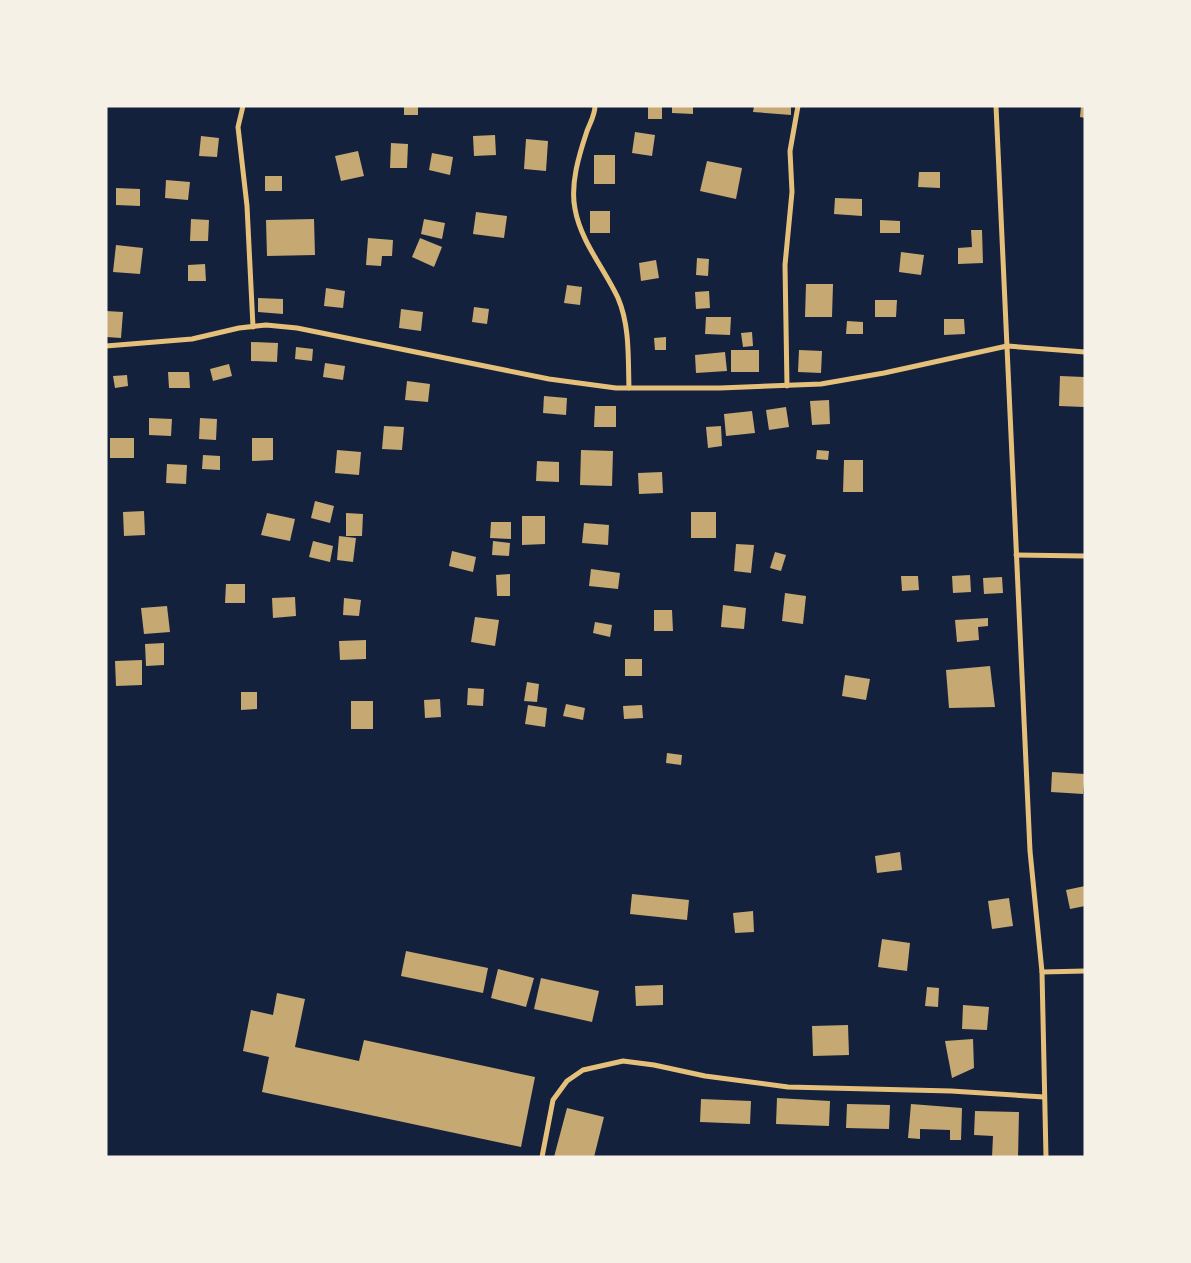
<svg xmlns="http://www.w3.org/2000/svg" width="1191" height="1263" viewBox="0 0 1191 1263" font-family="Ubuntu,sans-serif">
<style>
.building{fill:#c6a872}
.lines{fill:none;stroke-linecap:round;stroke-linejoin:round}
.minor{stroke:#e5c07b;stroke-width:5}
</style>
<rect width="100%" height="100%" fill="#14213d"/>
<g class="building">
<rect x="404" y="106" width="14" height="9"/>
<rect x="648" y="106" width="14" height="13"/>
<polygon points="672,106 693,106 693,114 672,113"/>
<polygon points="754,106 791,106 791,115 753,112"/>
<polygon points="1081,106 1085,106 1085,118 1080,117"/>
<polygon points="635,132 655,135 652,156 632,153"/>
<polygon points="495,135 496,155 474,156 473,136"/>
<polygon points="201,136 219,138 217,157 199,156"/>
<polygon points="526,139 548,141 546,171 524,169"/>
<polygon points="391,143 408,144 407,168 390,168"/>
<polygon points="358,151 364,176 341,181 335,156"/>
<polygon points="432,153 453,157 450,175 429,170"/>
<rect x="594" y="155" width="21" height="29"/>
<polygon points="707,161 742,168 736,199 700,191"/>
<polygon points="919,172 940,172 940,188 918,187"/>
<rect x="265" y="176" width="17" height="15"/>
<polygon points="166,180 190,182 188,200 165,198"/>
<polygon points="116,188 140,189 140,206 116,205"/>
<polygon points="835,198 862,199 862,216 834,214"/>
<rect x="590" y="211" width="20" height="22"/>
<polygon points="476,212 507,216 504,238 473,234"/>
<polygon points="191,219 209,220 208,241 190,241"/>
<polygon points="314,219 315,255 267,256 266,220"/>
<polygon points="424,219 445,223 442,239 421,234"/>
<polygon points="880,220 900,221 900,233 880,233"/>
<polygon points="971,230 982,230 983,263 958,264 958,248 972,247"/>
<polygon points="368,238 393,240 392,256 382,256 381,266 366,265"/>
<polygon points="420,238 442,247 434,267 412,257"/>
<polygon points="116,245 143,248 140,274 113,272"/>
<polygon points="901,252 924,255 921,275 899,272"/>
<polygon points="697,258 709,259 708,276 696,275"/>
<polygon points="656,260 659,278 641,281 639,263"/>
<polygon points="205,264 206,281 188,281 188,265"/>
<polygon points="806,284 833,284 832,317 805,317"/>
<polygon points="567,285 582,287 580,305 564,303"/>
<polygon points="326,288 345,291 343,308 324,306"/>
<polygon points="709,291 710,308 696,309 695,292"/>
<polygon points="258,298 283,299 283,314 258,312"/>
<polygon points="875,300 897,300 896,317 875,317"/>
<polygon points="474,307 489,309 487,324 472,322"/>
<polygon points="401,309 423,312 421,331 399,328"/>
<polygon points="106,311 123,312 121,338 106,337"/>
<polygon points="706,317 731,317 730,335 705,334"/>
<polygon points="944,319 964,319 965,334 944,335"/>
<polygon points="847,321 863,322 863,334 846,334"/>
<polygon points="752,332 753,346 743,347 741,333"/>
<polygon points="666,337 666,350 655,350 654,338"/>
<polygon points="251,342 278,343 277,362 251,361"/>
<polygon points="296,347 313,349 312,361 295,359"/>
<rect x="731" y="350" width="28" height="22"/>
<polygon points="799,350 822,351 821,373 798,372"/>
<polygon points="725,352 727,371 696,373 695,355"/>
<polygon points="325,363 345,366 343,380 323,377"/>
<polygon points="229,364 232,376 213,381 210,369"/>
<polygon points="168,372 189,372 190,388 169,388"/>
<polygon points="127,375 128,386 115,388 113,376"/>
<polygon points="1060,376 1084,377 1084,407 1059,406"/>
<polygon points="407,381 430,384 428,402 405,400"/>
<polygon points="544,396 567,398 566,415 543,413"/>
<polygon points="829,400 830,424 812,425 810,401"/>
<polygon points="595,406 616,406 616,427 594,427"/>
<polygon points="786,407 789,427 769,430 766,410"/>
<polygon points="752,411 755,433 726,436 724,414"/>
<polygon points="149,418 172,419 171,436 149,435"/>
<polygon points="200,418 217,419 216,440 199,439"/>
<polygon points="384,426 404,427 402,450 382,449"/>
<polygon points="721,426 722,446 708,448 706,427"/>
<rect x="110" y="438" width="24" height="20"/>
<polygon points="252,438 273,438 273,460 252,461"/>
<polygon points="337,450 361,452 359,475 335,473"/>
<polygon points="581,450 613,451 612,486 580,485"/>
<polygon points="817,450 829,451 828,460 816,459"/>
<polygon points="203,455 220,456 220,470 202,469"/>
<polygon points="844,460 863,460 863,492 843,492"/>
<polygon points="537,461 559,462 559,482 536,481"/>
<polygon points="167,464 187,465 186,484 166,483"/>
<polygon points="662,472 663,493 639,494 638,473"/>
<polygon points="315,501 334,506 330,523 311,518"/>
<polygon points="144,511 145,535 124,536 123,512"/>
<rect x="691" y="512" width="25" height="26"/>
<polygon points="267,513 295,519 290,541 261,535"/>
<polygon points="346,513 363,514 362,536 346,536"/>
<polygon points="522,516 545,516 545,544 522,545"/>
<polygon points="491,522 511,522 511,539 490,538"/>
<polygon points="584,523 609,525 608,545 582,543"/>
<polygon points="339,536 356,538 353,562 337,560"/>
<polygon points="313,541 333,546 330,562 309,557"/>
<polygon points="493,541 510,543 509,556 492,555"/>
<polygon points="736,544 754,545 751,573 734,571"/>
<polygon points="452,551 476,557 473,572 449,566"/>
<polygon points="775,552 786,555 781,571 770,568"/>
<polygon points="591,569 620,573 618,589 589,586"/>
<polygon points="510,574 510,596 497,596 496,575"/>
<polygon points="970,575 971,592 953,593 952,576"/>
<polygon points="901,576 918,576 919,590 902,591"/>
<polygon points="1002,577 1003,593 984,594 983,578"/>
<polygon points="226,584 245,584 245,603 225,603"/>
<polygon points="785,593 806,596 803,624 782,621"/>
<polygon points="295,597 296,616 273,618 272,598"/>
<polygon points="344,598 361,600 359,616 343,615"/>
<polygon points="723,605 746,608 744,629 721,627"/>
<polygon points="167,606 170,632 144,634 141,608"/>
<polygon points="654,610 672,610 673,631 654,631"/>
<polygon points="475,617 499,620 495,646 471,642"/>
<polygon points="988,618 988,626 978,627 979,640 957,642 955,620"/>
<polygon points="595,622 612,625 610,637 593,633"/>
<polygon points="366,640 366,659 340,660 339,641"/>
<polygon points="164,643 164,665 146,666 145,644"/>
<rect x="625" y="659" width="17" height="17"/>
<polygon points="142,660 142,685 116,686 115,661"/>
<polygon points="990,666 995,707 949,708 946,670"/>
<polygon points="845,675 870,679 866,700 842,696"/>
<polygon points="527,682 539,684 537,702 524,701"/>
<polygon points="468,688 484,689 483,706 467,705"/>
<polygon points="241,692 257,692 257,709 241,710"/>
<polygon points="440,699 441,717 425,718 424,700"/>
<rect x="351" y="701" width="22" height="28"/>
<polygon points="566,704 585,708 583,720 563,716"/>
<polygon points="528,705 547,708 545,727 525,724"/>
<polygon points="642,705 643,718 624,719 623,706"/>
<polygon points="667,753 682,755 681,765 666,763"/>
<polygon points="1052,772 1085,774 1083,794 1051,792"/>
<polygon points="900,852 902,870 877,873 875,856"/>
<polygon points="1085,886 1085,906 1070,909 1066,890"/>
<polygon points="632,894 689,900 687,920 630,914"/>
<polygon points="1009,898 1013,926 992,929 988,901"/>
<polygon points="753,911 754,932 735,933 733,913"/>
<polygon points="882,939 910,943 907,971 878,967"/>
<polygon points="406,951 488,968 483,993 401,976"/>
<polygon points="498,969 534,978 526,1007 491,998"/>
<polygon points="541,978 599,991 592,1022 534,1009"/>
<polygon points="663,985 663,1005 636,1006 635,986"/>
<polygon points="927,987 939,988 938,1007 925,1006"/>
<polygon points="277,993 305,999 295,1047 359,1061 364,1040 535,1077 521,1147 262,1092 269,1057 243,1051 251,1010 273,1015"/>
<polygon points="963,1005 989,1007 987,1030 962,1029"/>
<polygon points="848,1025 849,1055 813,1056 812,1026"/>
<polygon points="973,1039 974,1068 952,1078 945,1041"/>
<polygon points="777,1098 830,1101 829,1126 776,1124"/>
<polygon points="701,1099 751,1101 750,1124 700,1122"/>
<polygon points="847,1104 890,1105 889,1129 846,1128"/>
<polygon points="911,1104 962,1108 961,1140 950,1140 950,1130 920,1129 920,1139 908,1138"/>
<polygon points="567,1108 604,1117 594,1157 554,1157"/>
<polygon points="975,1111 1019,1112 1018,1157 992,1157 993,1136 974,1135"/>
</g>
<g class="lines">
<g class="minor">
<polyline points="243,106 238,127 247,206 253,327"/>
<path d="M595,106C595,115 590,123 587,131C579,155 570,184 575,209C581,242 604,268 618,298C630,326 628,358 629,388"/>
<polyline points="996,106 1030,851 1042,972 1046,1157"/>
<polyline points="106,346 192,339 239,328 266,325 297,328 549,379 616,388 720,388 821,384 884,373 1007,346 1085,352"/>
<polyline points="787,386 785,265 792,192 790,151 798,106"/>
<polyline points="1016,555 1085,556"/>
<polyline points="1042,972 1085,971"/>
<polyline points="542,1157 553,1100 567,1081 583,1070 623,1061 654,1065 705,1076 788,1087 951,1091 1044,1097"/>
</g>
</g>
<rect width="1191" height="1263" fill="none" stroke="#f6f1e7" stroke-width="215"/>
</svg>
